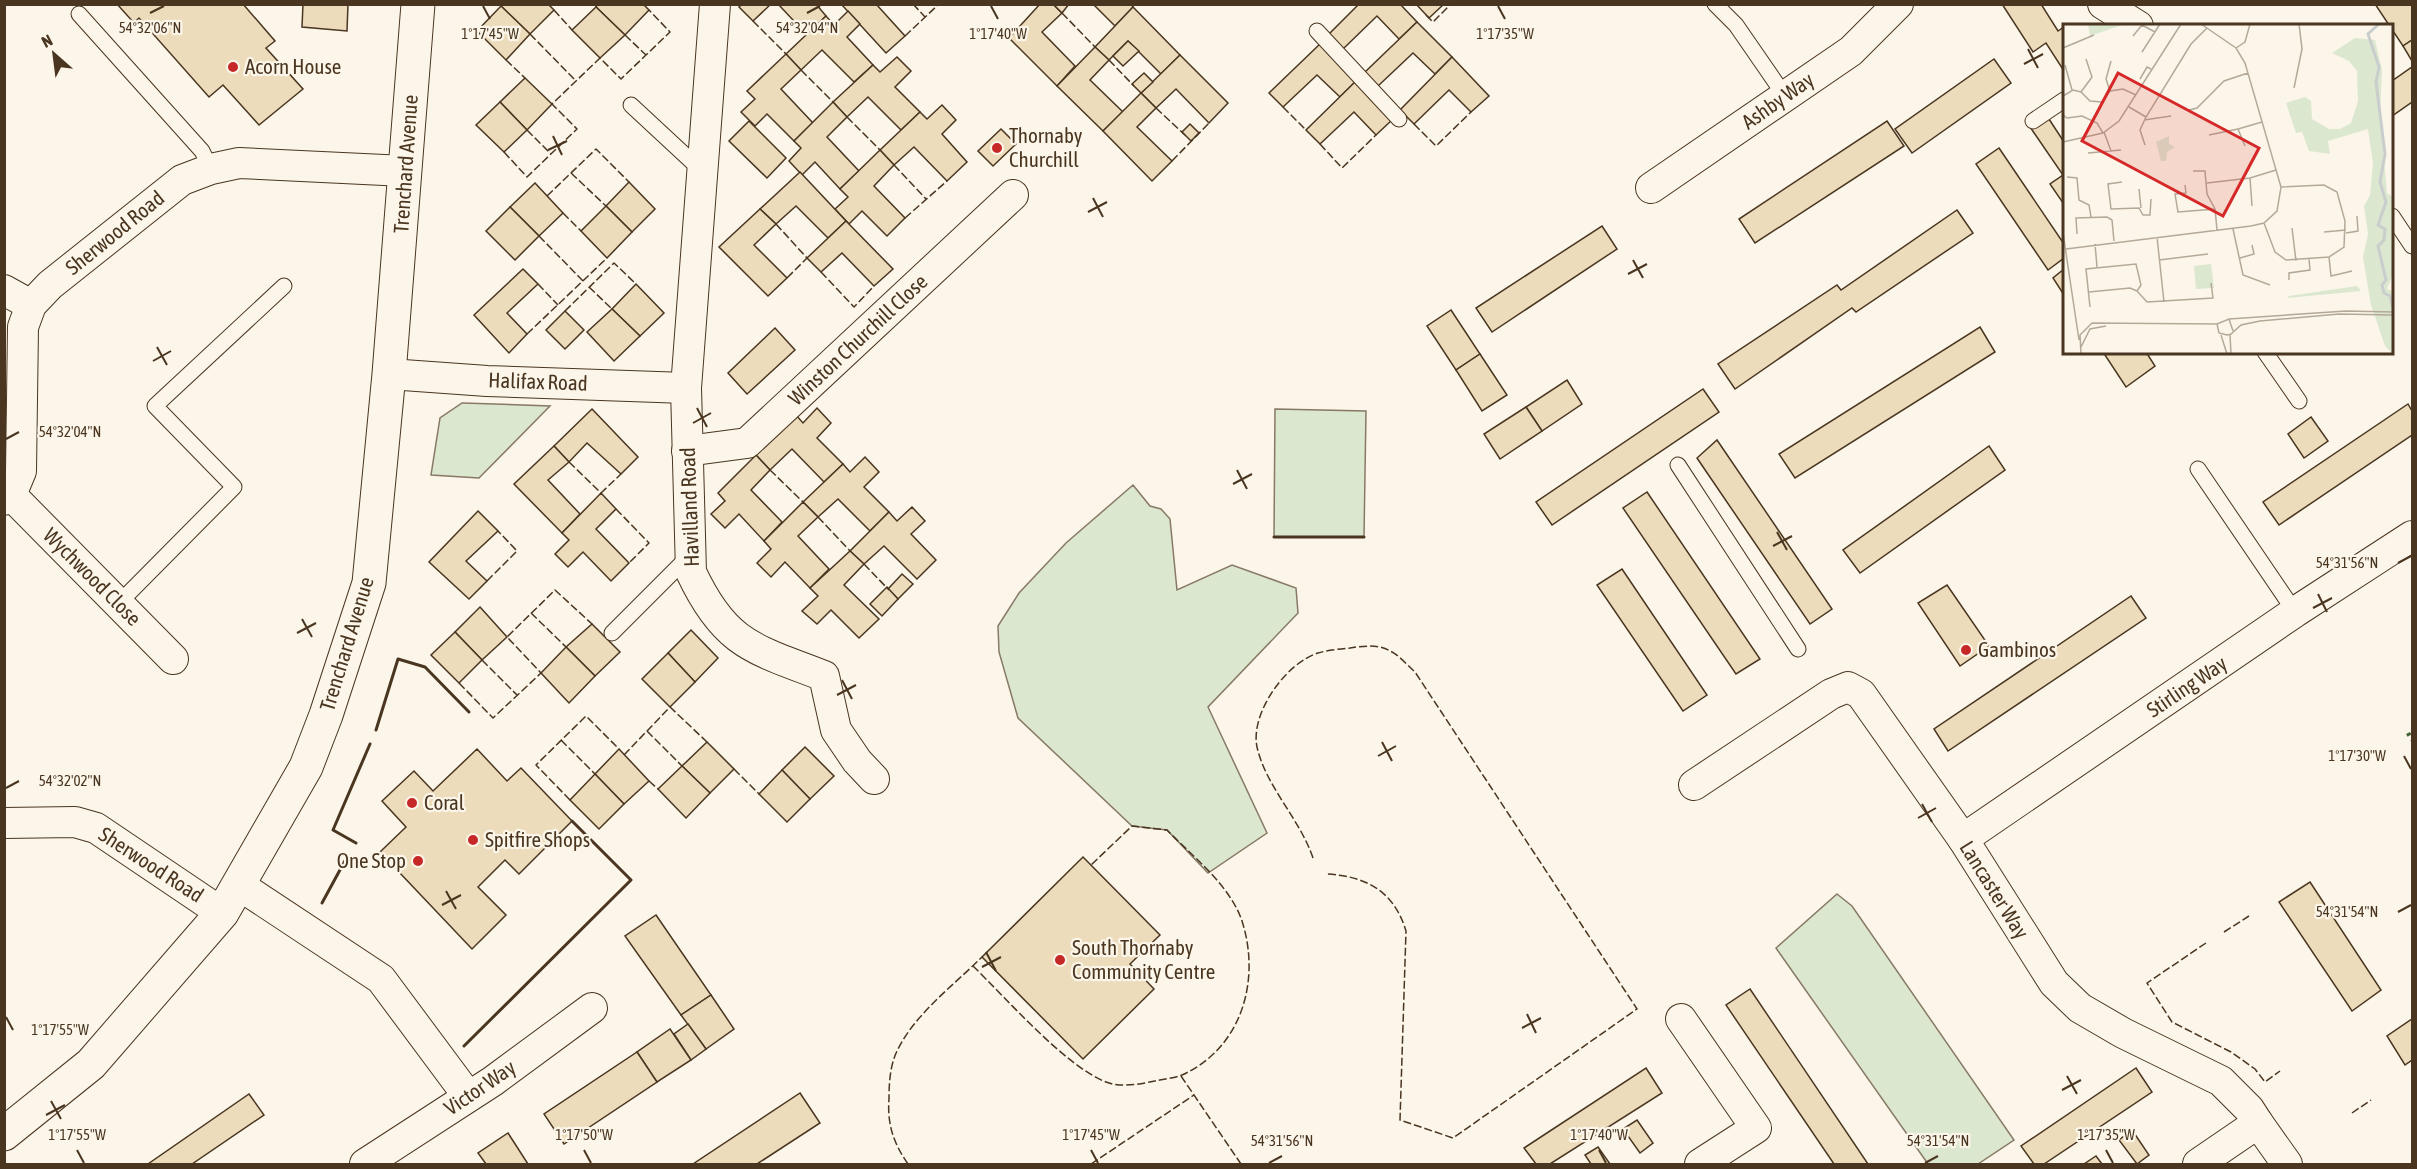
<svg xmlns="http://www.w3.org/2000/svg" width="2417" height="1169" viewBox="0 0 2417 1169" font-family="'Asap Condensed',sans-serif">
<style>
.green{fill:#dce7d0;stroke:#887966;stroke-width:1.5}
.building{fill:#ecdcbc;stroke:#4a3520;stroke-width:1.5}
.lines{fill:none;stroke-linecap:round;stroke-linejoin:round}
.service-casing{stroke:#4a3520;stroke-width:17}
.minor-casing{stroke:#4a3520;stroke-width:32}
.tertiary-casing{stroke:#4a3520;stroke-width:35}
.service{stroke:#fbf6e9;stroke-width:15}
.minor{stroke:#fbf6e9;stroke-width:30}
.tertiary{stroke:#fbf6e9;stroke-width:33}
.hedge{stroke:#436837;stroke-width:4.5;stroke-dasharray:3 4.5;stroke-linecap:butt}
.fence{stroke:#4a3520;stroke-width:1.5;stroke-dasharray:8 3;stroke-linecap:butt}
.wall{stroke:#4a3520;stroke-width:3}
.ticks{fill:none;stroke:#4a3520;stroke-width:2}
.poi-dot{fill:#c62828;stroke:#fbf6e9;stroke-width:2}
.labels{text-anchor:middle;stroke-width:4.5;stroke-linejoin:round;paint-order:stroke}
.poi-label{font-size:21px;fill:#4a3520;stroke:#fbf6e9;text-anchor:start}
.street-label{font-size:21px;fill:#4a3520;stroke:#fbf6e9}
.inset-river{fill:none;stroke:#c9cecd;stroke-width:3}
.inset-road{fill:none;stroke:#b4a999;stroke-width:1.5}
.view{fill:#d62828;fill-opacity:0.15;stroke:#d62828;stroke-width:3}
.inset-edge{fill:none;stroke:#4a3520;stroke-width:3}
.ticks-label{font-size:15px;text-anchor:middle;fill:#4a3520;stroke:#fbf6e9;stroke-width:4.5;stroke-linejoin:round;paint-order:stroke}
</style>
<rect width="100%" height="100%" fill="#fbf6e9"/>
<g class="green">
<polygon points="462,403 463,403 550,406 479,478 431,475 440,418"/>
<polygon points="1275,409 1366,411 1364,537 1274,537"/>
<polygon points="1133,485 1150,506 1161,509 1170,519 1177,590 1232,565 1296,588 1298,613 1208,707 1267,833 1208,873 1167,830 1132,826 1018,718 999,652 998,626 1019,593 1066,543"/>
<polygon points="1837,894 1852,906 2014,1140 1978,1164 1928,1164 1776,948"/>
</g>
<g class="building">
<polygon points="117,4 243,4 275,41 266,48 303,89 259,125 223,85 209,97 139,18 134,23"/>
<polygon points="303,4 348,4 347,31 302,27"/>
<polygon points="503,4 548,4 554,10 530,34 501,6"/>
<polygon points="598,4 643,4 649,10 625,35 596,7"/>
<polygon points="742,4 771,4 753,21 739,7"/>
<polygon points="778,4 816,4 826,16 807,35"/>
<polygon points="876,4 905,36 886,53 842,5"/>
<polygon points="1040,4 1053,4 1062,13 1042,32 1075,66 1057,86 1009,38"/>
<polygon points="1053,4 1069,4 1062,13"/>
<polygon points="1093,4 1131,4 1133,7 1115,26"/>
<polygon points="1359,4 1400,4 1417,22 1399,39 1377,16 1343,49 1329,34"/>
<polygon points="1416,4 1444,4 1429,18"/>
<polygon points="2002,4 2041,4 2058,31 2064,27 2064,71 2046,43 2033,52"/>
<polygon points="2375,4 2412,4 2412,40 2403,46"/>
<polygon points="501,6 530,34 506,60 477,31"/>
<polygon points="596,7 625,35 600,58 572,30"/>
<polygon points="1133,7 1180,55 1161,74 1128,41 1109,60 1095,47"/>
<polygon points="848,11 860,24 847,37 873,65 854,82 822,50 801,70 786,54 826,16 834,25"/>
<polygon points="1417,22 1452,57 1435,74 1413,53 1378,86 1365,72"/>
<polygon points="2412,40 2412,61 2403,46"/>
<polygon points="1128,41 1139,51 1123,66 1113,56"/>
<polygon points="1321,43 1357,80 1340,97 1317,75 1283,107 1269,93"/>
<polygon points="1095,47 1109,60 1090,80 1123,112 1103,131 1057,86"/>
<polygon points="786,54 801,70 781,89 813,123 794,141 767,114 755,126 741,112 755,99 747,91"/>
<polygon points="1180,55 1228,103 1209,123 1176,89 1156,108 1141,93"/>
<polygon points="897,57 911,71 895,87 920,112 901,130 868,97 847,117 833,102 873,65 880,72"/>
<polygon points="1452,57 1489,96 1471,112 1449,90 1414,124 1400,110"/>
<polygon points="1994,59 2011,83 1912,153 1895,129"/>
<polygon points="2412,67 2412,102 2392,116 2392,81"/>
<polygon points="1144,73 1153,82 1141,93 1132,84"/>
<polygon points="525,78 552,104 527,130 500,102"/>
<polygon points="1357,80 1393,119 1376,135 1354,112 1320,144 1306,130"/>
<polygon points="1141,93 1156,108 1137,127 1172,161 1152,181 1103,131"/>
<polygon points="500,102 527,130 504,152 476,125"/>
<polygon points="833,102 847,117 827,137 859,171 840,189 815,162 802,175 789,161 801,148 794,141"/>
<polygon points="942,105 956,120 942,134 967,162 947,181 914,147 894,165 880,150 920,112 927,119"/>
<polygon points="2047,116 2064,142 2063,203 2050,184 2063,175 2030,127"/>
<polygon points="749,121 786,158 767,178 729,141"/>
<polygon points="1887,121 1904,146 1755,243 1739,219"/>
<polygon points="1190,124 1199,133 1191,141 1182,132"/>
<polygon points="1001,129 1016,144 993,166 978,151"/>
<polygon points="1999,148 2064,244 2064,258 2048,270 1976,164"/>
<polygon points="880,150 894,165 874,186 905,218 887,236 862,211 849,224 835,209 848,197 840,189"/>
<polygon points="800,172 846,221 828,238 796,206 776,224 760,209"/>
<polygon points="629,182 655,209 632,232 606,206"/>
<polygon points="535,183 563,213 539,236 510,207"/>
<polygon points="606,206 632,232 607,258 581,231"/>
<polygon points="510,207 539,236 515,260 486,231"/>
<polygon points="760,209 776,224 754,245 787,278 768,296 719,247"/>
<polygon points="1957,210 1973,233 1856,312 1852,308 1735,389 1718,364 1837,285 1841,290"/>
<polygon points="846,221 893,269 874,286 842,253 821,272 807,258"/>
<polygon points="1602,226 1617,249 1492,332 1476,308"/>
<polygon points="523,269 538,284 507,313 527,334 509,353 474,315"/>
<polygon points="2064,269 2064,295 2053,278"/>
<polygon points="636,284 664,313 640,336 612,309"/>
<polygon points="612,309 640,336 614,361 587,332"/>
<polygon points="1451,310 1480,354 1456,370 1427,326"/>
<polygon points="565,311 584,330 565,349 546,330"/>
<polygon points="1980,327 1995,352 1795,478 1779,454"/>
<polygon points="775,328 795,350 747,394 728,373"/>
<polygon points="2103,352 2146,352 2155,366 2126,387"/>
<polygon points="1480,354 1507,395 1482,411 1456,370"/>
<polygon points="1567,380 1582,404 1542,431 1526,407"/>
<polygon points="1703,389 1719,412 1552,525 1536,502"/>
<polygon points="2408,404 2412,411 2412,435 2279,525 2263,502"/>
<polygon points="1526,407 1542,431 1500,459 1484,434"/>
<polygon points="817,408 831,423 817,438 843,464 824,482 792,449 770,470 756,455 796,415 803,423"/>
<polygon points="592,409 638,457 621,474 587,443 569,462 554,446"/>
<polygon points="2311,417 2328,441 2304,458 2288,434"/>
<polygon points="1717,440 1832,609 1810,624 1697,458"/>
<polygon points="554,446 569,462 548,480 580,514 562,533 514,484"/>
<polygon points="1989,446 2005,470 1860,573 1843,550"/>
<polygon points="756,455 770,470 751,490 782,522 764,541 739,514 725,528 711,514 725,501 718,493"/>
<polygon points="865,457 879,472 864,487 889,512 870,531 838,499 818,517 803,502 843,464 850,472"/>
<polygon points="1647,492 1760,659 1736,674 1623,508"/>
<polygon points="601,493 616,509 596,529 629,563 611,581 583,552 568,567 555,554 569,540 562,533"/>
<polygon points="803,502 818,517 798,536 829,569 810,588 785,562 771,577 757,563 771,549 764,541"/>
<polygon points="912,507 925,521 911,534 936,560 917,579 884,546 864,564 850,551 889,512 897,521"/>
<polygon points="478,511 498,531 466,561 487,581 469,599 429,562"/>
<polygon points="850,551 864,564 844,585 879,619 859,638 831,610 817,624 802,611 818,596 810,588"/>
<polygon points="1622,569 1707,695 1683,711 1597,585"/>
<polygon points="902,574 913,584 898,599 888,589"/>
<polygon points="1947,585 1989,646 1960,666 1918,603"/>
<polygon points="887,587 898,599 882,616 870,604"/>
<polygon points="2131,596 2146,618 1948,751 1934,729"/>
<polygon points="480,607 507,637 482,660 455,632"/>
<polygon points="592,624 620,652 595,676 566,647"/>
<polygon points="691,630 718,658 695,682 668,653"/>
<polygon points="455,632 482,660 459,683 431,655"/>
<polygon points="566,647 595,676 569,703 541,673"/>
<polygon points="668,653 695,682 670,707 642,679"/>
<polygon points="707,742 734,769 710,793 682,766"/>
<polygon points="805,747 834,776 810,799 782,770"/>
<polygon points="477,749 507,781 521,768 572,821 519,874 505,860 478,887 506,915 472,949 380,852 406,827 382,801 414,771 433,791"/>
<polygon points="619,749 649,781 624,804 595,774"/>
<polygon points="682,766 710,793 686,818 658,789"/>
<polygon points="782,770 810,799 787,822 759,794"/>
<polygon points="595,774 624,804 599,829 570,800"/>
<polygon points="1083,857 1160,935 1130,964 1154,989 1083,1059 982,957"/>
<polygon points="2310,882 2381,990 2352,1011 2279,902"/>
<polygon points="656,915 711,995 681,1015 625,936"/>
<polygon points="1750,989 1868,1164 1834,1164 1726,1005"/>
<polygon points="711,995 734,1029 706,1049 681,1015"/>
<polygon points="2412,1019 2412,1060 2405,1065 2387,1036"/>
<polygon points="688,1024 706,1049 691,1060 674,1034"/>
<polygon points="670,1029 691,1060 657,1082 637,1052"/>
<polygon points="637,1052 657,1082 564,1144 544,1114"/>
<polygon points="1646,1068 1662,1093 1550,1164 1536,1164 1524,1148"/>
<polygon points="2136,1068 2152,1092 2044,1164 2034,1164 2021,1146"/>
<polygon points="800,1093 820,1123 757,1164 693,1164"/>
<polygon points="249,1094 264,1115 192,1164 148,1164"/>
<polygon points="1637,1120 1653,1143 1640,1153 1623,1129"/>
<polygon points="2132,1130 2149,1155 2137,1164 2119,1140"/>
<polygon points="508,1133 528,1164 486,1164 478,1153"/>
<polygon points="1598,1147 1610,1164 1591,1164 1585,1155"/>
<polygon points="2096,1156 2102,1164 2084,1164"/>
</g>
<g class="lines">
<g class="service-casing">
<g id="service">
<polyline points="1715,4 1736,25 1785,96"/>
<polyline points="79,14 202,151 211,169"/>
<polyline points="1317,31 1399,119"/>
<polyline points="631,105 701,170"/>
<polyline points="2033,121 2064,100"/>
<polyline points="2392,216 2412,246"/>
<polyline points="2265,352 2299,401"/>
<polyline points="1678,465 1798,649"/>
<polyline points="2198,469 2295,612"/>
<polyline points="119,603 234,487 155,406 284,286"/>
<polyline points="612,633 690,555"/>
</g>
</g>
<g class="minor-casing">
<g id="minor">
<path d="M715,4L686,388L691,572C725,645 754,649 824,676L836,730L857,761L874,779"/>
<polyline points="2103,4 2138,26"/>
<polyline points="1651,188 1851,51 1898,4"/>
<polyline points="4,290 31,305"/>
<polyline points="389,374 487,381 686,388"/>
<polyline points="687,451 747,443 1013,195"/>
<polyline points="11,495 173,659"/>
<polyline points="4,500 11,495 21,471 23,327 31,305 50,285 182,180 211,169 239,163 405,171"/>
<polyline points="1694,785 1831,694 1848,687 1861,694 1963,839 2054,983 2080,1008 2123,1033 2221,1081 2249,1109 2258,1123 2198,1164"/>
<polyline points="4,823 75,822 96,828 222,913"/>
<polyline points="1963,839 2295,612 2412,536"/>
<polyline points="239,885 381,979 468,1096"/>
<polyline points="1681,1019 1756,1128 1700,1164"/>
<polyline points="2258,1123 2287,1164"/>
<polyline points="365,1164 493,1081 592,1008"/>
</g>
</g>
<g class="tertiary-casing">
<polyline id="tertiary" points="4,1134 91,1064 222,913 306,767 326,715 369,583 389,374 418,4"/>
</g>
<use href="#service" class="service"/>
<use href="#minor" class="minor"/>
<use href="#tertiary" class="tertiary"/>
<polyline class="hedge" points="2408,733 2412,740"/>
<g class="fence">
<polyline points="913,4 925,17"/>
<polyline points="554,10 572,30"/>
<polyline points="1062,13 1095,47"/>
<polyline points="1426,15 1433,22 1451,4"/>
<polyline points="753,21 786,54"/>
<polyline points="530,34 576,81"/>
<polyline points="625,35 646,55"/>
<polyline points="905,36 939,4"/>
<polyline points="506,60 525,78"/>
<polyline points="1109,60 1134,86"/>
<polyline points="801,70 833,102"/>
<polyline points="1283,107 1306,130"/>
<polyline points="1156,108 1185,135"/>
<polyline points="847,117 880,150"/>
<polyline points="1414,124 1436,146 1471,112"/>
<polyline points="527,130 551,154"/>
<polyline points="1320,144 1342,168 1376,135"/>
<polyline points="504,152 527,177 577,129 552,104 600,58 621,79 670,32 649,10"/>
<polyline points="1172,161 1209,123"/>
<polyline points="894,165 926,199"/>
<polyline points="571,173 606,206"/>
<polyline points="547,196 596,149 629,182"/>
<polyline points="563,213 581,231"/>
<polyline points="905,218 947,181"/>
<polyline points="776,224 807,258 787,278"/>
<polyline points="539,236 583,281"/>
<polyline points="821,272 854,307 874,286"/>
<polyline points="538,284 558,305"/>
<polyline points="589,287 612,309"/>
<polyline points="565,311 614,263 636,284"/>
<polyline points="527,334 607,258"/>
<polyline points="569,462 601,493 621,474"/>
<polyline points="770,470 803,502"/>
<polyline points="616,509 649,543 629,563"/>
<polyline points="818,517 850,551"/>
<polyline points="864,564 889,590"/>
<polyline points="487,581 517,551 498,531"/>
<polyline points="531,613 566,647"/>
<polyline points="482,660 517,695"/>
<polyline points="459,683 493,718 541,673 507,637 555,590 592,624"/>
<polyline points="647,731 682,766"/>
<polyline points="561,740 595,774"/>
<polyline points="624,755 670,707 707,742"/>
<polyline points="734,769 759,794"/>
<polyline points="649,781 658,789"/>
<polyline points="570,800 536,765 586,716 619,749"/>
<path d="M1313,858C1300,819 1266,787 1257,747C1250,713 1286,663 1318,653C1328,650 1340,649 1350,648C1362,646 1379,644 1390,651C1399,655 1407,665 1415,672L1637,1009L1453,1138L1400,1120L1406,931C1394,891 1366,876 1326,874"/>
<polyline points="2224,932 2249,916"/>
<polyline points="2206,943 2147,983 2172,1022 2231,1052 2255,1069 2265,1082 2280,1071"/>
<path d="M973,966C1007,999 1065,1066 1106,1082C1121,1088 1140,1084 1155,1081C1164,1079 1174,1078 1182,1075C1242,1048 1261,980 1242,921C1230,885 1192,856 1167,830L1132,826L1091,865"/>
<polyline points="1181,1076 1241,1164"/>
<polyline points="2352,1113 2371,1100"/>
<path d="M908,1164C894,1144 887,1125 889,1099C889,1083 890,1064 898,1049C916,1013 954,985 982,957"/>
<polyline points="1091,1164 1194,1095"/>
</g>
<g class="wall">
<polyline points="1274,537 1364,537"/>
<polyline points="376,730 398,659 425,667 469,712"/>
<polyline points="356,843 333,830 370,744"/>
<polyline points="322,903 347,857"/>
<polyline points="464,1046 631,880 572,821"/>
</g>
</g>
<path class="ticks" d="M483,6L490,19M991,6L998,19M1498,6L1505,19M150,13L164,6M807,13L820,6M2028,49L2038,68M2024,64L2043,54M553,136L562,155M548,150L567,141M1093,198L1103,217M1088,212L1107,202M1633,260L1643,278M1628,274L1647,264M157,347L167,365M153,361L171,351M697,408L707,427M693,423L711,413M6,439L19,432M1237,470L1247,489M1233,484L1252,474M1777,532L1787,550M1773,546L1792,536M2398,563L2411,556M2318,594L2327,612M2313,608L2332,598M302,619L312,637M297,633L316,623M842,680L852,699M837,695L856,685M1382,742L1392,761M1378,756L1396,746M2404,756L2411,769M6,788L19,781M1922,804L1932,822M1918,818L1936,808M446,891L456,909M442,905L461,895M2398,912L2411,905M986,952L996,971M982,967L1001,957M1527,1014L1536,1033M6,1017L13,1030M1522,1028L1541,1018M2067,1076L2077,1094M2062,1090L2081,1080M51,1101L61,1119M46,1115L65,1105M77,1150L84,1163M584,1150L591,1163M1091,1150L1098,1163M1599,1150L1606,1163M2106,1150L2113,1163M1269,1163L1282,1156M1925,1163L1938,1156"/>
<g class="poi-dot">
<circle cx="233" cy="67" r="6"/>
<circle cx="997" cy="148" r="6"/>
<circle cx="1966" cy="650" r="6"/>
<circle cx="412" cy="803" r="6"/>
<circle cx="473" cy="840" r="6"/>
<circle cx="418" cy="861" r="6"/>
<circle cx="1060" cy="960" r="6"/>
</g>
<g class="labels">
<g class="poi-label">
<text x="245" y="74">Acorn House</text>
<text x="1009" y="143">Thornaby<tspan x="1009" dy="24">Churchill</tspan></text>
<text x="1978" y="657">Gambinos</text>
<text x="424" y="810">Coral</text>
<text x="485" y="847">Spitfire Shops</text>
<text x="406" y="868" text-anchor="end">One Stop</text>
<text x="1072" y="955">South Thornaby<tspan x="1072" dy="24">Community Centre</tspan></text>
</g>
<g class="street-label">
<text transform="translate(1778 101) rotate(-35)" y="7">Ashby Way</text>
<text transform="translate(406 164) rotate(-86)" y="7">Trenchard Avenue</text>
<text transform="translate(115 233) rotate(-39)" y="7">Sherwood Road</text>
<text transform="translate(858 340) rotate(-43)" y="7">Winston Churchill Close</text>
<text transform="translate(538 382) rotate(2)" y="7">Halifax Road</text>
<text transform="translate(690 507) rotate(-92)" y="7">Havilland Road</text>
<text transform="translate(92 577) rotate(45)" y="7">Wychwood Close</text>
<text transform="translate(347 644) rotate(-73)" y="7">Trenchard Avenue</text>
<text transform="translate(2187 687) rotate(-34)" y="7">Stirling Way</text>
<text transform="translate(151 865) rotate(33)" y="7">Sherwood Road</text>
<text transform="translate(1994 890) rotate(58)" y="7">Lancaster Way</text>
<text transform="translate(480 1088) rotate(-34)" y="7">Victor Way</text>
</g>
</g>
<g transform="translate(2063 24)">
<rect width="330" height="330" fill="#fbf6e9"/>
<path d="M25,0H62L27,12ZM292,14L312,16L319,46L317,91L323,158L324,169L330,173L329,253L324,265L330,267V330L322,322L308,281L300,233L305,210L301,182L307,171L310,139L305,105L265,117L267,130L246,127L239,108L233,109L223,79L242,73L248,77L249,95L266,105H277L288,99L295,77L294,47L286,37L269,29ZM106,112V120L112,123L104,128L103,137H98L93,118ZM148,240L151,264L133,265L131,242ZM294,262L298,267L224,274L226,272Z" fill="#dce7d0"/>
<path class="inset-river" d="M316,0L305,10L316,43L313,58L322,130L317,158L323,178L315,201L322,205L321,216L315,222L323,256L319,261L321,269L327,272L330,284"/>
<path class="inset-road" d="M70,12L79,1L92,8M0,24L31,11M173,24L182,18L187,0M79,28L97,0M2,41L9,66M77,55L84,43L88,45M231,64L239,25L236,0M47,67L43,55L48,37M18,68L29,53L23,35M0,72L10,66L18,68L27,77L39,78L47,67L60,65L73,71M66,83L83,93M126,86L134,84L161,57L185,49M0,91L4,94L19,92L34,99L40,109M81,96L108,92M41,108L48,127M146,111L175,105M0,118L40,109L56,97L118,0M82,121L77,106L83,93L128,20L144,4M182,122L175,105L199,98M25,129L58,126M4,153L14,154L16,176L26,181L28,193M187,154L189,182M59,158L45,160L48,185L76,184L80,191H87L88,175M144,159L187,154L213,146M122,161L123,169L112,170L115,188L152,185L144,170L142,147H130M76,165L78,184M152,185L154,206M201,199L212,228L223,236L266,233L281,223L282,197L274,168L261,161L218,163M229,204L233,237M170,205L180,251L207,261M261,208L283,206M0,209L16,316M283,209L295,207L294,192M14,210L13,194L44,193L49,196L51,217M94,213L101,278M32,220L34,243M3,225L188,202L201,199L214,187L218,163L182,39L173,24L138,0M266,233L268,252L289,247M177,234L191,230L189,221M96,236L145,230M226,256V249L247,246L246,235M74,267L84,278L150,274L148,259M26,268L67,264L74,267M27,283L23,245L73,240L78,261L74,267M166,295L283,287L330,288M170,307L166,295L154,300L156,309L164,311L168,310L178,301L197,297L276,290L330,291M158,311L164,330M167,311L168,330M18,323L27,305L43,302M18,330L17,311L29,299L154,300"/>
<path class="view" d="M55,49L196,124L160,192L19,117Z"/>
<rect width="330" height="330" class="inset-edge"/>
</g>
<g class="ticks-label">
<text x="150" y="33">54°32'06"N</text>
<text x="807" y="33">54°32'04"N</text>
<text x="490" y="39">1°17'45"W</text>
<text x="998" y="39">1°17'40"W</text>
<text x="1505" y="39">1°17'35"W</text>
<text x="70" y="437">54°32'04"N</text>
<text x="2347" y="568">54°31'56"N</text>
<text x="2357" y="761">1°17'30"W</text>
<text x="70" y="786">54°32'02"N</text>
<text x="2347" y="917">54°31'54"N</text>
<text x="60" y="1035">1°17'55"W</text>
<text x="77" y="1140">1°17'55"W</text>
<text x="584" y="1140">1°17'50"W</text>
<text x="1091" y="1140">1°17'45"W</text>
<text x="1599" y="1140">1°17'40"W</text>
<text x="2106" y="1140">1°17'35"W</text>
<text x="1282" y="1146">54°31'56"N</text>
<text x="1938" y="1146">54°31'54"N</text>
</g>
<rect width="2417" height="1169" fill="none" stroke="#4a3520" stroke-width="12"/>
<g transform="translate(54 54) rotate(332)" stroke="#fbf6e9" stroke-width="4.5" paint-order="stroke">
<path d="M0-4.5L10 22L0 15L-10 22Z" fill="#4a3520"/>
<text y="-9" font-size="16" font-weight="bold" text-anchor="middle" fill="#4a3520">N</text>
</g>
</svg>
